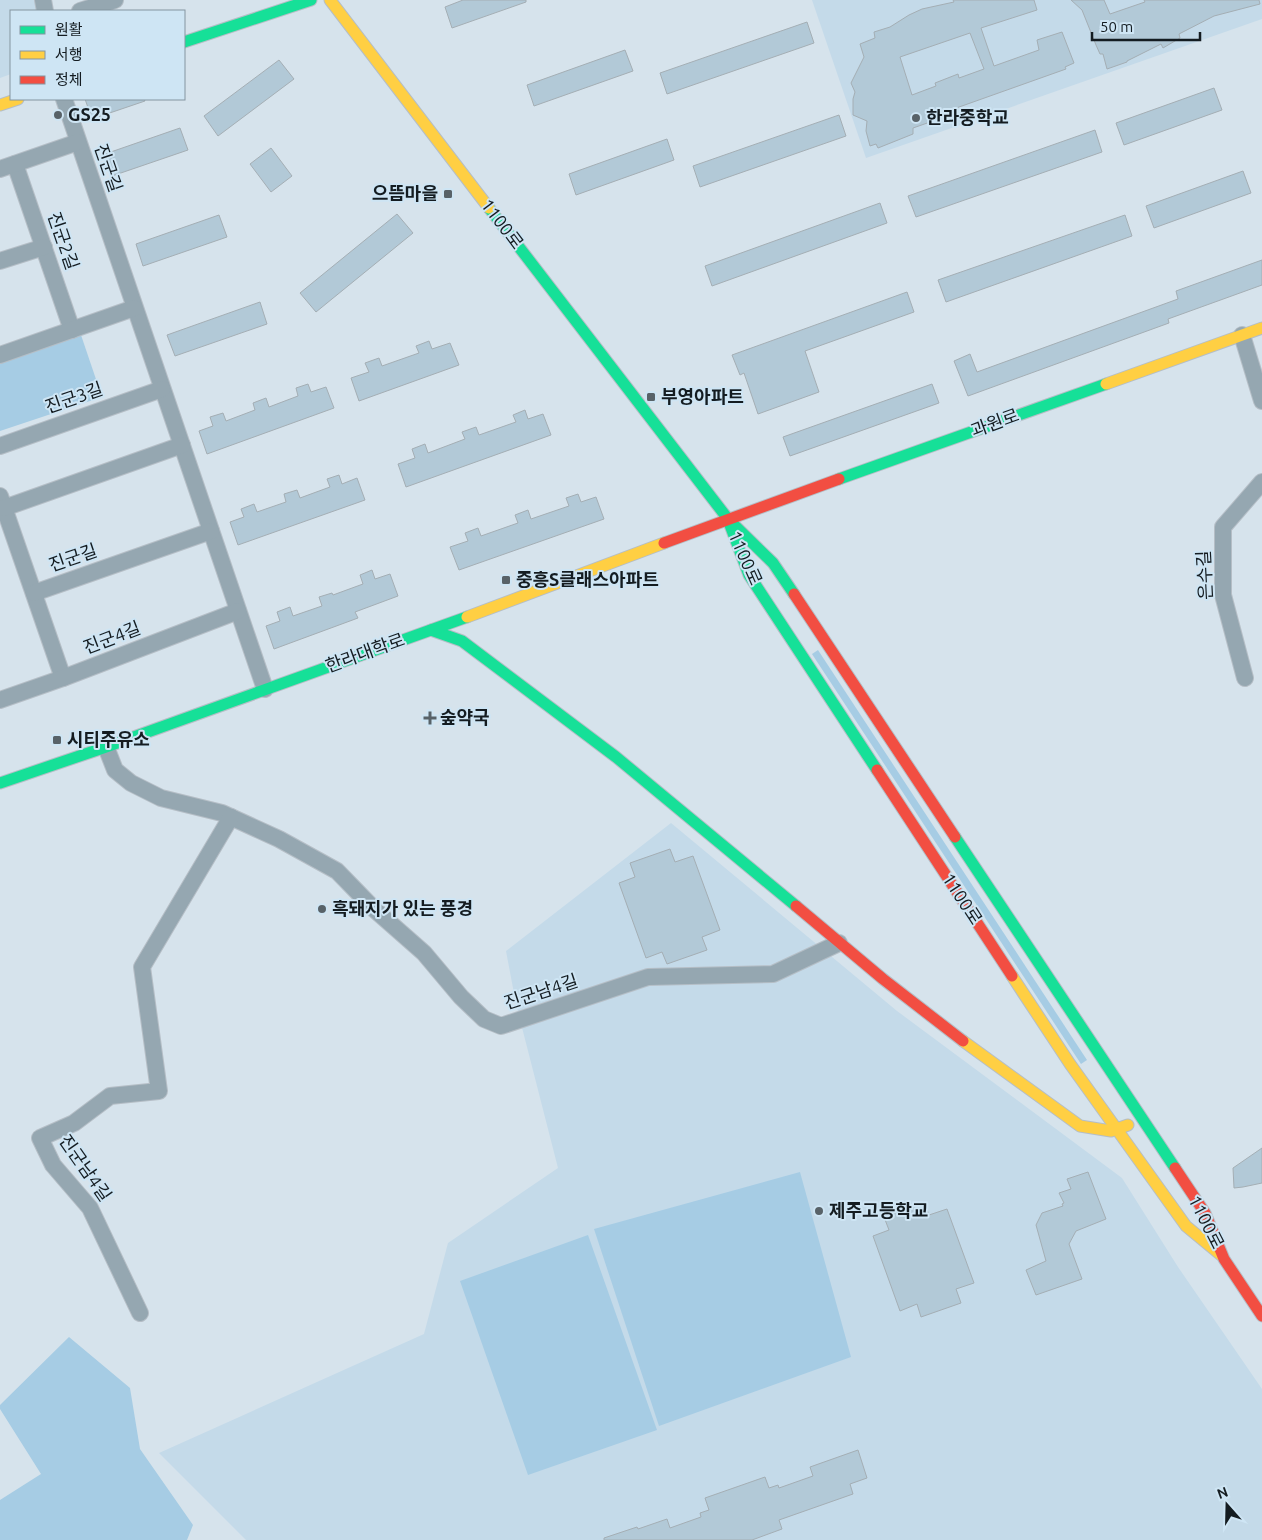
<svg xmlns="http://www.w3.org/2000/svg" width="1262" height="1540" viewBox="0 0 1262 1540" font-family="Ubuntu,'Noto Sans KR',sans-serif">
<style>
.built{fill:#c4dae9}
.green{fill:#a6cce4}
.building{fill:#b2c9d7;stroke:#a4aeb4;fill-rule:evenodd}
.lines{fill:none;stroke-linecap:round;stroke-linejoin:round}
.street-casing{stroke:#b5bec6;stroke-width:18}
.fast-casing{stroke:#b5bec6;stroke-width:13}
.slow-casing{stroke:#b5bec6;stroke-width:13}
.jam-casing{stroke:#b5bec6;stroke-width:13}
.street{stroke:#95a7b1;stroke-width:16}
.fast{stroke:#16e098;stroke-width:11}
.slow{stroke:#ffcf43;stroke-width:11}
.jam{stroke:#f24e42;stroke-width:11}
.poi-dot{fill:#586268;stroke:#cee5f4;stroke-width:2}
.labels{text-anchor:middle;stroke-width:4;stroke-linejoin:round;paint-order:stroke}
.poi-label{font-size:18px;font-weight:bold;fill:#141c21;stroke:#cee5f4;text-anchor:start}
.street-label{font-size:18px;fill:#141c21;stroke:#cee5f4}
</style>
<rect width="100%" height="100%" fill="#d6e3ec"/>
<g class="built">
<polygon points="0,0 38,0 40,11 11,11 11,74 0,78"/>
<polygon points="812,0 1262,0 1262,19 866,158"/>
<polygon points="671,823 897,1011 1122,1178 1178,1267 1262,1389 1262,1540 246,1540 159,1453 424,1334 448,1243 558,1168 516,1004 506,951"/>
</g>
<g class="green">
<polygon points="81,335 102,397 0,431 0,362"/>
<polygon points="818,650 1087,1060 1081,1064 812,654"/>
<polygon points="800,1172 851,1357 659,1426 594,1229"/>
<polygon points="588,1235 657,1430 528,1475 460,1281"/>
<polygon points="69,1337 130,1388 140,1449 193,1525 187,1540 0,1540 0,1500 41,1474 0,1409 0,1405"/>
</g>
<g class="building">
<polygon points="463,0 526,0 526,2 452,28 445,7"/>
<path d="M953,0H1034L1037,10L981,28L994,66L1039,50L1037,40L1062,32L1074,63L1065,67L1066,69L931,117L933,121L913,128V134L878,148L876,144L870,146L866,131L867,121L853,115V99L855,92L851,83L864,57L860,44L875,38L874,32L890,27L909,15L922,9L954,2ZM970,33L984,69L959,78L958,74L935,83L936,86L912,95L900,57Z"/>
<polygon points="1071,0 1104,0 1110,14 1145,2 1144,0 1259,0 1260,4 1214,16 1179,34 1180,38 1163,48 1161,44 1127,61 1127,62 1107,69 1103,54 1100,54 1096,45 1082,10"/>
<polygon points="807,22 814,43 667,94 660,73"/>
<polygon points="625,50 633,71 534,106 527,85"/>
<polygon points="279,60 294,79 218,136 204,116"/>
<polygon points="1214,88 1222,110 1124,145 1116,123"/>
<polygon points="85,99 144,99 145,101 92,119"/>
<polygon points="839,115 846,136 700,187 693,166"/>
<polygon points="180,128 188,150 112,176 105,154"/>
<polygon points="1095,130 1102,152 916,217 908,196"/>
<polygon points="667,139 674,160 576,195 569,174"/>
<polygon points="271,148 292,176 271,192 250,164"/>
<polygon points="1243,171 1251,193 1154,228 1146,206"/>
<polygon points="880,203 887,223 712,286 705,266"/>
<polygon points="397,214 413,233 316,312 300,293"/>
<polygon points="219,215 227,237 143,266 136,244"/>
<polygon points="1125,215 1132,236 946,302 938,280"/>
<polygon points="1262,260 1262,285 1168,319 1169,323 968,396 954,361 970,354 977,372 1178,299 1176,291"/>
<polygon points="907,292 914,312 805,351 819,392 758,414 744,373 740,375 732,355"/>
<polygon points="260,302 267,324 175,356 167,335"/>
<polygon points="429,341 432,349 450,343 459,365 359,401 351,378 369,372 365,363 379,358 382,366 419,353 416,346"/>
<polygon points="308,384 311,392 326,387 334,408 207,454 199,431 213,426 210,417 223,413 226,421 255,410 253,403 266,398 269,407 298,396 296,388"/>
<polygon points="932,384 939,403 790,456 783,437"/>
<polygon points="525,410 528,419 543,414 551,435 406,487 398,464 415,458 412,449 425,444 428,453 465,439 462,432 476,427 479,435 516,422 513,415"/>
<polygon points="339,475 342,484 357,478 365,500 238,545 230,522 244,517 241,509 254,504 257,512 286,502 284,494 297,490 300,498 330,487 327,479"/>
<polygon points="578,494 581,502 596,497 604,519 459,570 450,547 468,541 465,533 478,528 481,536 518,523 515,515 528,510 531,519 569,506 566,498"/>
<polygon points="372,570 375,579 390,574 398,596 355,612 358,618 274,649 266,626 280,621 277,612 290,607 293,616 322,606 319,597 332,593 333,595 363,584 360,575"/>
<polygon points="670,849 675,862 693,856 720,930 702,937 707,950 667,964 662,952 646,958 619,883 635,877 630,863"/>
<polygon points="1262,1148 1262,1183 1243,1187 1234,1188 1233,1168"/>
<polygon points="1088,1172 1106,1219 1076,1231 1069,1244 1082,1279 1036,1295 1026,1270 1046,1261 1036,1225 1042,1213 1063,1206 1062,1204 1064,1203 1059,1193 1071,1189 1067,1179"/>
<polygon points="924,1202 929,1215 947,1209 974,1283 956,1289 961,1303 921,1317 917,1304 900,1311 873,1236 889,1230 884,1217"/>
<polygon points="858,1450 867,1478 850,1484 853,1494 779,1520 782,1529 752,1540 604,1540 604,1538 637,1527 638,1529 667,1519 670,1528 701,1517 700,1513 709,1510 705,1498 765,1477 769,1488 778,1485 779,1488 813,1476 810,1467"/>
</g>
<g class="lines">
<g class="street-casing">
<g id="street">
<polyline points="43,0 45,11"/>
<polyline points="80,11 115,0"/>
<polyline points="64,99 265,689"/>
<polyline points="15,164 72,330"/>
<polyline points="0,169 78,142"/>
<polyline points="0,261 44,247"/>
<polyline points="1242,335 1262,401"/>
<polyline points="0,355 134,308"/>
<polyline points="0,446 162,389"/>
<polyline points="0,496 63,678"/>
<polyline points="4,508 182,445"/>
<polyline points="34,593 211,531"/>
<polyline points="1245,678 1223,595 1223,527 1262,482"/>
<polyline points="0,700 63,678 238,611"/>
<polyline points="106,747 115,770 131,783 161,798 222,813 279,839 337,871 374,909 424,953 461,997 484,1019 501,1026 648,977 773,974 839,943"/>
<polyline points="140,1313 90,1208 53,1165 40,1138 74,1123 110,1096 159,1091 142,967 231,817"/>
</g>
</g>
<g class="fast-casing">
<g id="fast">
<polyline points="184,42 311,0"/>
<polyline points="489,208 728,519 773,563 794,594"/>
<polyline points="839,479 1106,384"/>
<polyline points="730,525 749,575 877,770"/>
<polyline points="431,630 462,641 616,757 796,906"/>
<polyline points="0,783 106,747 467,617"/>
<polyline points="955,837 1175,1168"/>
</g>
</g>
<g class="slow-casing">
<g id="slow">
<polyline points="330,0 489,208"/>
<polyline points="0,105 18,99"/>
<polyline points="1106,384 1262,328"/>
<polyline points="467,617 664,543"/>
<polyline points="1012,976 1070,1064 1186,1226 1221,1255"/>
<polyline points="963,1041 1080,1126 1111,1131 1128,1125"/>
</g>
</g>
<g class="jam-casing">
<g id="jam">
<polyline points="664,543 839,479"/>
<polyline points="794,594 955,837"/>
<polyline points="877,770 1012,976"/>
<polyline points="796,906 883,979 963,1041"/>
<polyline points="1175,1168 1205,1213 1224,1259 1262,1316"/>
</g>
</g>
<use href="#street" class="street"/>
<use href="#fast" class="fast"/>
<use href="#slow" class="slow"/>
<use href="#jam" class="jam"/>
</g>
<g class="poi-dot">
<circle cx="58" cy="115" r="5"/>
<circle cx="916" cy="118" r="5"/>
<rect x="443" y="189" width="10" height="10" rx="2.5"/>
<rect x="646" y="392" width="10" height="10" rx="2.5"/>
<rect x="501" y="575" width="10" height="10" rx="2.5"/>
<path d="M427.5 710.5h5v5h5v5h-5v5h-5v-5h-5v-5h5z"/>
<rect x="52" y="735" width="10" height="10" rx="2.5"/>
<circle cx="322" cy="909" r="5"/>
<circle cx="819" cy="1211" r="5"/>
</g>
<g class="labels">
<g class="poi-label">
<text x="68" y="121">GS25</text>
<text x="926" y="124">한라중학교</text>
<text x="438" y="200" text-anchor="end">으뜸마을</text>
<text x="661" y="403">부영아파트</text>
<text x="516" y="586">중흥S클래스아파트</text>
<text x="440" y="724">숲약국</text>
<text x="67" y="746">시티주유소</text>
<text x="332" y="915">흑돼지가 있는 풍경</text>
<text x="829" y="1217">제주고등학교</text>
</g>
<g class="street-label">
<text transform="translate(108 168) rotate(71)" y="6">진군길</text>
<text transform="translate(502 224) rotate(53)" y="6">1100로</text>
<text transform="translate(63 241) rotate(71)" y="6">진군2길</text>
<text transform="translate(74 398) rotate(-19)" y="6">진군3길</text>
<text transform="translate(995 423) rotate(-20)" y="6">과원로</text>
<text transform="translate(73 558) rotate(-19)" y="6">진군길</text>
<text transform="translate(745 558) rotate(66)" y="6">1100로</text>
<text transform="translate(1205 575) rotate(-93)" y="6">은수길</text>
<text transform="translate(112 638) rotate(-21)" y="6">진군4길</text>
<text transform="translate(365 653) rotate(-20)" y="6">한라대학로</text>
<text transform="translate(962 899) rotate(57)" y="6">1100로</text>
<text transform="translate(541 992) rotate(-18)" y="6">진군남4길</text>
<text transform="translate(85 1168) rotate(55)" y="6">진군남4길</text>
<text transform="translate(1206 1222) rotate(63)" y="6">1100로</text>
</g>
</g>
<rect x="10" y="10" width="175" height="90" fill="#cee5f4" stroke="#8495a0"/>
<rect x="20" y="26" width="25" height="8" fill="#16e098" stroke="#8495a0"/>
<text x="55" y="35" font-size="15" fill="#141c21">원활</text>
<rect x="20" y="51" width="25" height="8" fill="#ffcf43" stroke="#8495a0"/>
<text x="55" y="60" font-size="15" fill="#141c21">서행</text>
<rect x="20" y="76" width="25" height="8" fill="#f24e42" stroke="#8495a0"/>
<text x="55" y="85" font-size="15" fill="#141c21">정체</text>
<g transform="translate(1227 1505) rotate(340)" stroke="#cee5f4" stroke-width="4" paint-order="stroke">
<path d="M0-4L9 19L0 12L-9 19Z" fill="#141c21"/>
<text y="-8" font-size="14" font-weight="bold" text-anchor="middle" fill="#141c21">N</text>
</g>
<path d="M1092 32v8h108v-8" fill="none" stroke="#141c21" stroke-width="2.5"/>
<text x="1100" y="32" font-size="15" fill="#141c21" stroke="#cee5f4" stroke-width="4" paint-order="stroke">50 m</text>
</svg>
